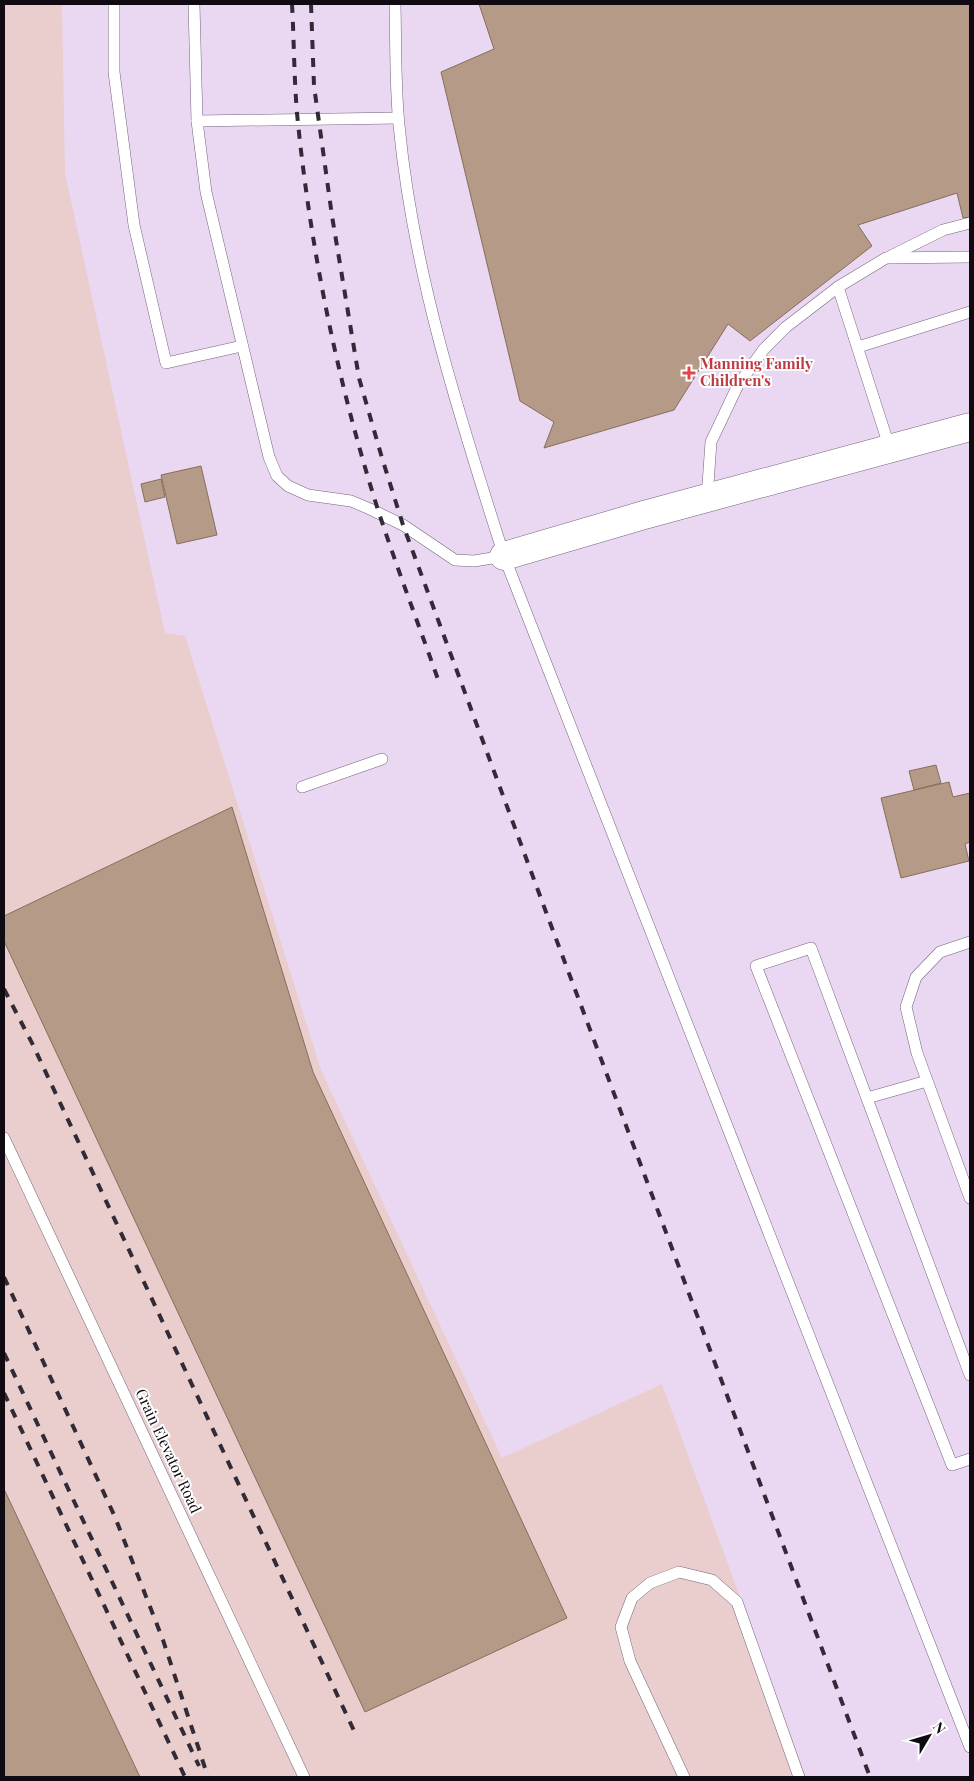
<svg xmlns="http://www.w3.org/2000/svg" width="974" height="1781" viewBox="0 0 974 1781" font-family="'Playfair Display',serif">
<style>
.industrial{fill:#e9cecd}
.building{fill:#b49a87;stroke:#866e5b}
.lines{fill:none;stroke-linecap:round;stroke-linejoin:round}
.service-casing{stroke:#74647c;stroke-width:12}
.tertiary-casing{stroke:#74647c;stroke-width:29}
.service{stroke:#fff;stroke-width:11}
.tertiary{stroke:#fff;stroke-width:28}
.rail{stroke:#322a36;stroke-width:4;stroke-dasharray:9 9;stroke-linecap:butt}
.health-dot{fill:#e0444e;stroke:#fff;stroke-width:2}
.labels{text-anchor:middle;stroke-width:4;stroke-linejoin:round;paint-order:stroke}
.health-label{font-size:15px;font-weight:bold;fill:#be3a42;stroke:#fff;text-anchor:start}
.street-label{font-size:15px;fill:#100a13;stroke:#fff}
</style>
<rect width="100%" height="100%" fill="#ead8f3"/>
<polygon class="industrial" points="4,4 62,4 65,173 165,633 185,636 321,1070 502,1458 662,1384 806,1777 4,1777"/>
<g class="building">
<polygon points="479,4 970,4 970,217 963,218 957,193 858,225 872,246 750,341 728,324 674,410 544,448 554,422 520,401 441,72 494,49"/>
<polygon points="201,466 217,535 177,544 161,475"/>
<polygon points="161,479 165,497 145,502 141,484"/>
<polygon points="936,765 941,783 914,790 909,771"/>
<polygon points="949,782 953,797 970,793 970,842 965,844 969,861 901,878 881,798"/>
<polygon points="232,807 313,1072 567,1618 365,1712 4,941 4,916"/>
<polygon points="4,1489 140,1777 4,1777"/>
</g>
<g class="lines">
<g class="service-casing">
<g id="service">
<polyline points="114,4 114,72 134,225 166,363 242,346"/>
<polyline points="194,4 197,121 206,192 269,457 277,476 288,486 308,495 351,501 370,509 403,525 455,560 474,561 504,556"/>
<path d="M395,4C396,44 395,85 399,125C413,273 459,415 504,556L970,1747"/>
<polyline points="197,121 398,118"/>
<polyline points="889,257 943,230 970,223"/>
<polyline points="858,347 970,312"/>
<polyline points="890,449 838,287 886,258 970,257"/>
<polyline points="707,498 711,442 738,385 764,349 786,327 838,287"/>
<polyline points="302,787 382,759"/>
<polyline points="970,942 940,952 916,977 906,1007 917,1053 970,1198"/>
<polyline points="867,1098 927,1081"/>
<polyline points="4,1138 304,1777"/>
<polyline points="970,1375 811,948 756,966 952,1465 970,1459"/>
<polyline points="684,1777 630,1661 621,1627 632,1598 650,1583 679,1572 712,1580 737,1602 799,1777"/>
</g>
</g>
<g class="tertiary-casing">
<polyline id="tertiary" points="504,556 644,515 970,427"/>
</g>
<use href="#service" class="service"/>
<use href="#tertiary" class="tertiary"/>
<g class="rail">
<path d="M292,4C294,40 294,77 297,113C310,248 338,385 379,513C398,571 420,628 440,685"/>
<polyline points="311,4 314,86 332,216 359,378 382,458 403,525 546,912 870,1777"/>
<polyline points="4,989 33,1045 356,1735"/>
<polyline points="4,1277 115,1517 163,1640 208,1777"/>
<polyline points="4,1353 199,1766"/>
<polyline points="4,1393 185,1777"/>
</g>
</g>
<path class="health-dot" d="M686.5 365.5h5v5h5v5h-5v5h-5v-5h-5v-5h5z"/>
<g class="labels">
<g class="health-label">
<text x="700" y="369">Manning Family<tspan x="700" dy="17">Children's</tspan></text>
</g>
<g class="street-label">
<text transform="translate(168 1451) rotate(65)" y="5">Grain Elevator Road</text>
</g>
</g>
<rect width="974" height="1781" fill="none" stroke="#100a13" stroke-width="10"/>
<g transform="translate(929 1736) rotate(52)" stroke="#ffffff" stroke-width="4" paint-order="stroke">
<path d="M0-4L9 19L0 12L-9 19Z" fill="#100a13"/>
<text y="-8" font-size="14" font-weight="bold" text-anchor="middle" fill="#100a13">N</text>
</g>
</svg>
